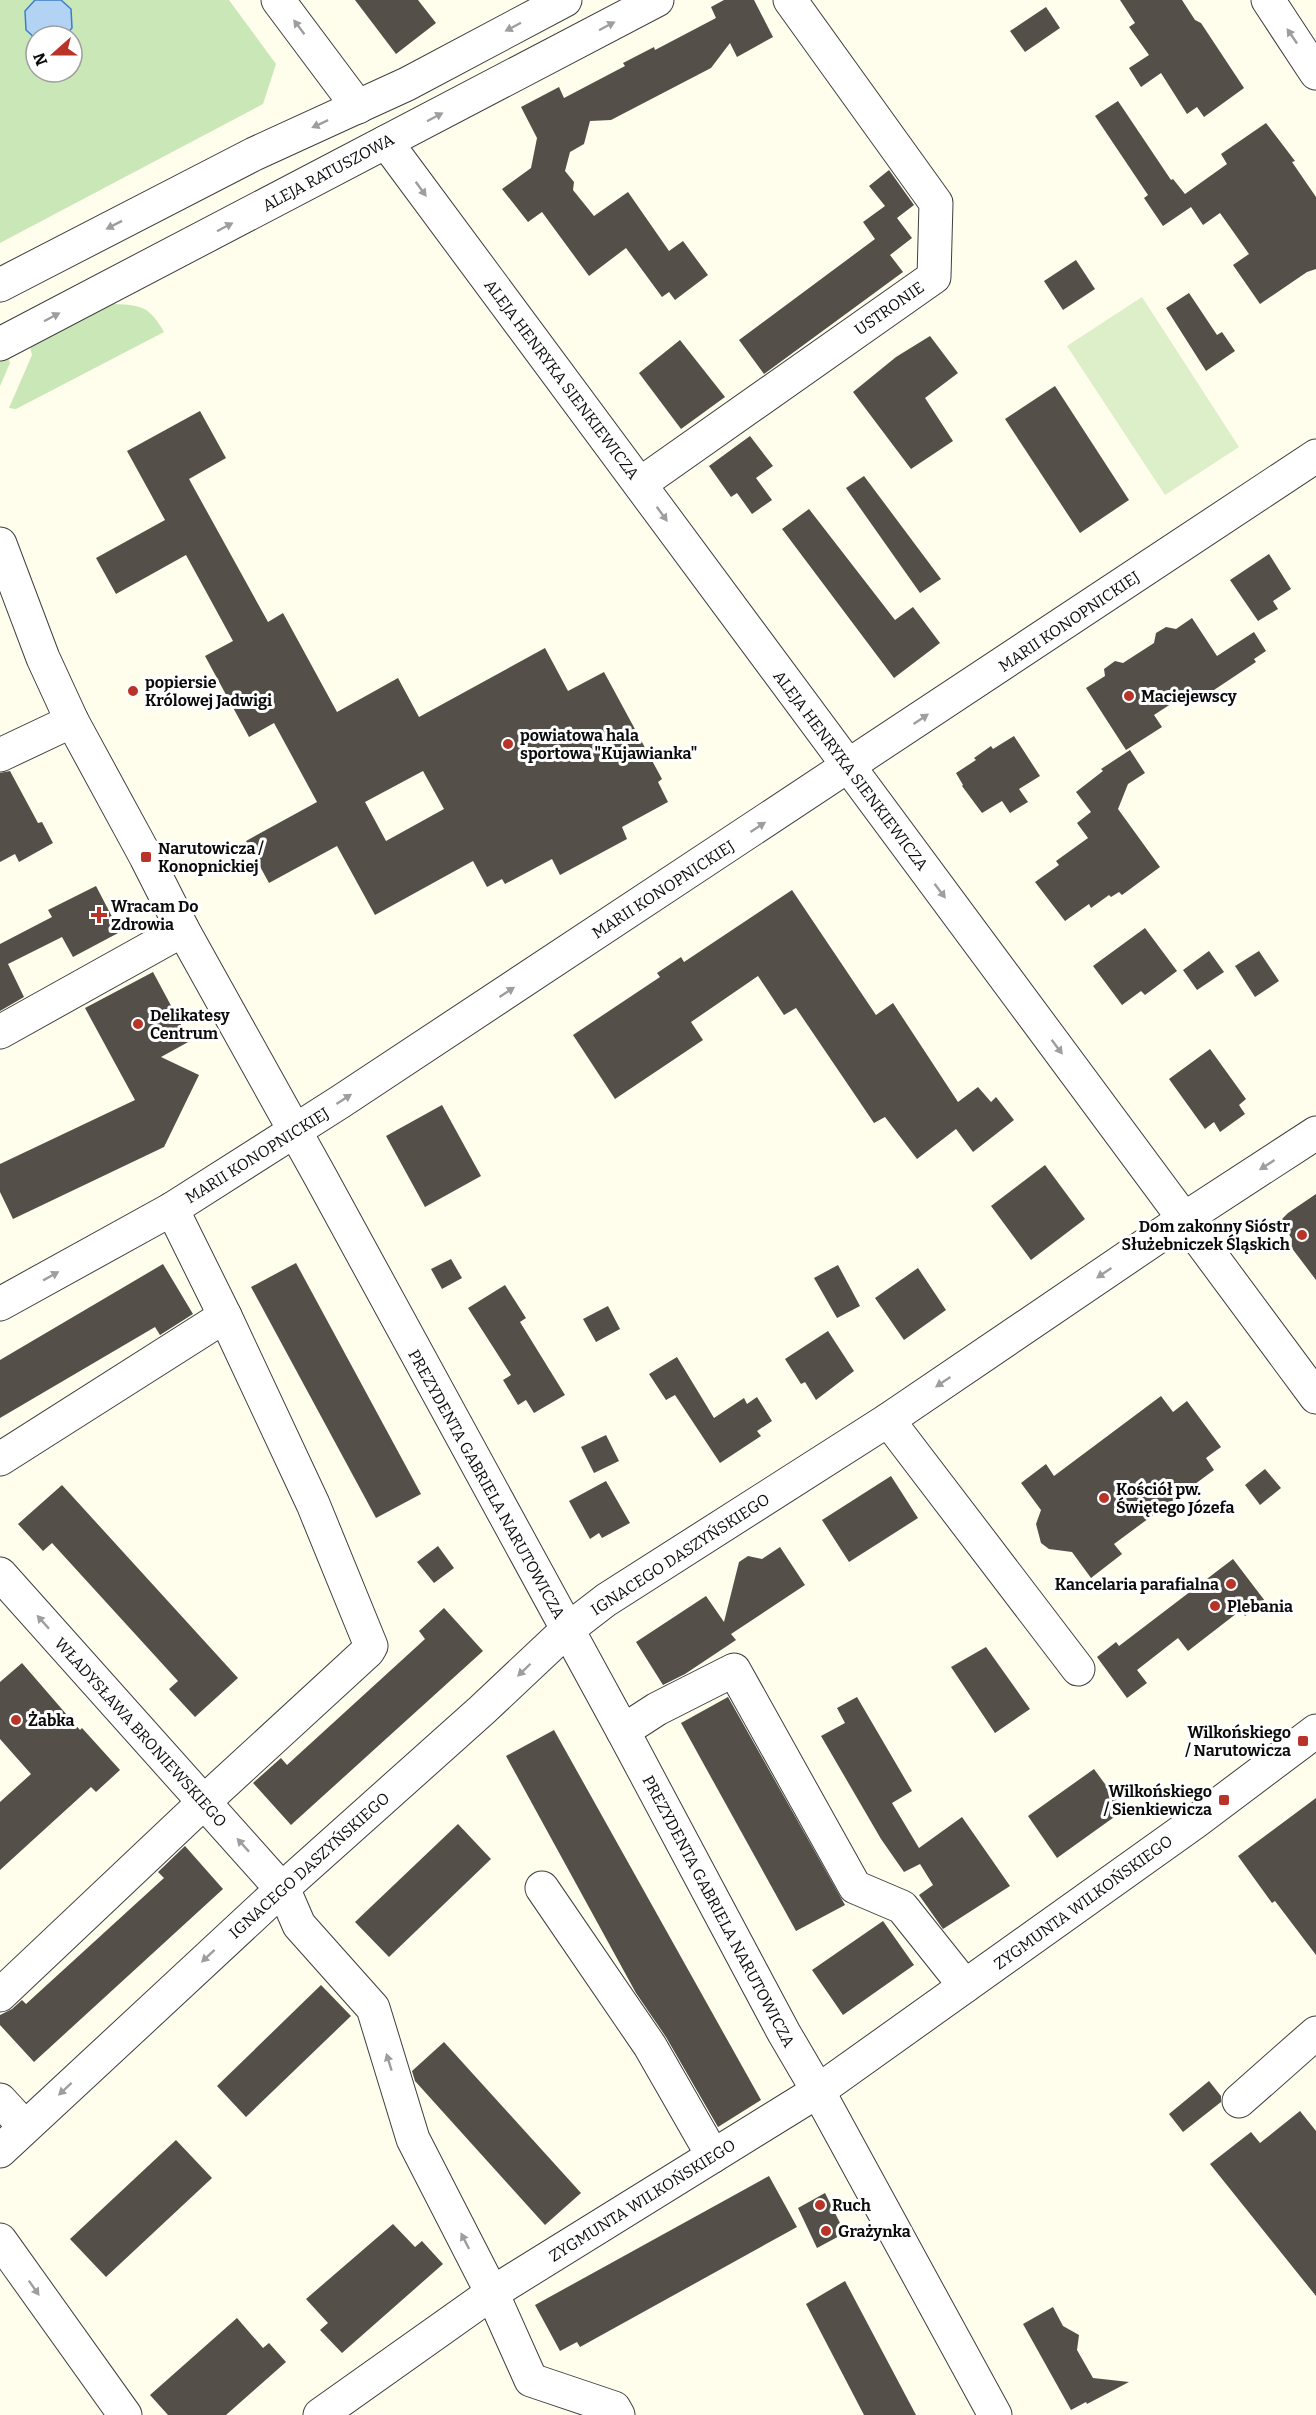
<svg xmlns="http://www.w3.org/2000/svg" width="1316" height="2415" viewBox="0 0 1316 2415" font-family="Bitter,serif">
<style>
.green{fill:#cae8b7;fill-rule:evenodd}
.pitch{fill:#ddefc8}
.water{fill:#b2d3f4;stroke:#3b7eca;stroke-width:1.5}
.building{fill:#554f49;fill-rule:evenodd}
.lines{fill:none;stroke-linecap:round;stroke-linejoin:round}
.minor-casing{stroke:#3f3f3f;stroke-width:35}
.minor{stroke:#fff;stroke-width:33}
.oneway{fill:#9e9e9e}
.poi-dot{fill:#b93428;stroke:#fff;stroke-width:2}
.labels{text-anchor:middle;stroke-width:6;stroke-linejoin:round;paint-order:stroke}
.street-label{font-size:16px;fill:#0c0c0c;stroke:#fff}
.poi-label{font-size:16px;font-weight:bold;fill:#0c0c0c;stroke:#fff;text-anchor:start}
</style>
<rect width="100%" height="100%" fill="#fffdec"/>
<g class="green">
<path d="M0,0H229L276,64L263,104L0,243ZM36,36H72V72H36Z"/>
<path d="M114,304C142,305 150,307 164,332L16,409L9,408L32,355L30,347L101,308Z"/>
<polygon points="8,357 10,363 0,386 0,362"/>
</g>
<polygon class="pitch" points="1142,297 1239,447 1165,495 1067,346"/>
<polygon class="water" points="35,0 61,0 71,9 72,28 65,36 36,36 36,39 26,30 25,11"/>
<g class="building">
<polygon points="355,0 418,0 436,23 396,54"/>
<polygon points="724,0 754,0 773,37 737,57 730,43 711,68 611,120 590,121 584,144 570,152 565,171 574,182 573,190 594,216 628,192 669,251 683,241 708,275 675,300 669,292 662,297 626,248 589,276 542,212 528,222 502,189 531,168 537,138 521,107 559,87 564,98 625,66 623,63 654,47 655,50 716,18 711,7"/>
<polygon points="1120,0 1182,0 1195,20 1201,23 1244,88 1204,117 1197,107 1187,114 1161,73 1141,87 1129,68 1149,55 1129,27 1135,23"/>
<polygon points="1046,7 1060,28 1025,52 1010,31"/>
<polygon points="1118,101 1171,180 1173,179 1185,194 1227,164 1221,154 1266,123 1295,161 1292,162 1316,197 1316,269 1307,272 1260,304 1233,265 1249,254 1220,213 1203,225 1191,207 1163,226 1144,198 1148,195 1095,116"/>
<polygon points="889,170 914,205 897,218 912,238 890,255 903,272 764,374 739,340 875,239 863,222 885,206 869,186"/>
<polygon points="1076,260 1095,289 1063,310 1044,281"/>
<polygon points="1189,293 1217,335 1222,332 1235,351 1206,371 1166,308"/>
<polygon points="930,336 958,373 925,398 953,441 911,469 853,392 896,357"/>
<polygon points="680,340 725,397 681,429 639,373"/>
<polygon points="1055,386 1129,500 1080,533 1005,419"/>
<path d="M200,411L226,458L189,479L268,622L283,613L337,712L398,678L419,717L545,648L568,691L604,672L662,779L658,782L668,802L622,827L627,839L560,875L552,859L505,884L502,879L487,887L473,861L375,915L337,846L269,883L246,841L317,802L274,723L249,737L205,656L233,641L186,555L116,594L96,558L165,520L127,451ZM423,771L444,809L386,841L365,802Z"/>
<polygon points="750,436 773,466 756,478 772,500 752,514 737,493 731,497 709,466"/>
<polygon points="864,476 941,579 920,593 846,488"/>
<polygon points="809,509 895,620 913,607 940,643 894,678 782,529"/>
<polygon points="1269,554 1291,589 1273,601 1278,609 1258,621 1230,580"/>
<polygon points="1192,618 1217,656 1254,632 1266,651 1254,659 1256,662 1196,702 1189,692 1154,715 1162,727 1126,750 1086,688 1105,676 1104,669 1115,661 1123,663 1154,643 1156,633 1166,627 1176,629"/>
<polygon points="1014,736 1040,776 1019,789 1028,802 1010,813 1002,801 982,813 962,786 963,785 956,773 976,760 974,758 991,746 993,749"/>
<polygon points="1130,750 1145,773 1128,784 1118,809 1160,867 1122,895 1119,892 1111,897 1109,895 1091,908 1089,904 1065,921 1035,882 1059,865 1056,861 1088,838 1077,823 1091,812 1076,792 1103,771 1101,769"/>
<polygon points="10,771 38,823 42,822 53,843 19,862 15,854 0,862 0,773"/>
<polygon points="96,886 120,932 73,957 62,937 8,964 24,997 0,1011 0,944 52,917 48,910"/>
<polygon points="792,890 876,1015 893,1003 958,1102 978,1087 991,1102 996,1097 1014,1120 973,1152 956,1129 917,1159 885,1117 874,1123 796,1008 784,1015 758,976 691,1022 703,1040 615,1099 573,1035 660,977 657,973 681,957 684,962"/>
<polygon points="1145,928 1177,971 1145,995 1141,991 1122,1005 1093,966"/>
<polygon points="1209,951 1224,972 1197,990 1183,970"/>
<polygon points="1259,951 1279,981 1255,997 1235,966"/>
<polygon points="153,972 190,1041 161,1057 199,1075 164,1147 13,1219 0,1192 0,1164 135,1100 85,1008"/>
<polygon points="1210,1049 1246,1099 1239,1105 1245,1114 1220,1132 1214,1122 1205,1129 1169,1079"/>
<polygon points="442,1105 481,1176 425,1207 386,1136"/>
<polygon points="1045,1165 1085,1219 1031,1260 991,1206"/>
<polygon points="1316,1194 1316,1280 1291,1247 1292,1239 1280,1221 1288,1213"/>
<polygon points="451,1259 462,1278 442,1289 431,1269"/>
<polygon points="296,1263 421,1494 376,1518 251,1287"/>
<polygon points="163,1264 193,1314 160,1335 155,1327 0,1418 0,1360"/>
<polygon points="838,1265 860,1306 837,1318 814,1278"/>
<polygon points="918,1268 946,1310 904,1340 875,1298"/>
<polygon points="505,1285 526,1318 520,1322 565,1395 534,1413 526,1400 518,1405 503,1380 511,1375 468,1308"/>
<polygon points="608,1306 620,1329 596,1342 583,1319"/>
<polygon points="828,1331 854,1371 816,1400 805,1382 801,1384 785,1359"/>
<polygon points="677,1357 714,1418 744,1398 747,1404 757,1397 772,1421 757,1431 761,1436 720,1463 675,1395 666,1400 649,1374"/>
<polygon points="1161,1396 1173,1412 1187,1401 1221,1447 1206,1458 1214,1470 1114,1544 1122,1554 1091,1578 1072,1552 1049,1549 1041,1543 1036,1524 1041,1510 1021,1483 1046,1464 1054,1476"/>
<polygon points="606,1435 619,1461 594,1473 581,1447"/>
<polygon points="1265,1469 1281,1488 1260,1505 1245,1485"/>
<polygon points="891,1476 918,1518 849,1562 822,1520"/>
<polygon points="606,1481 630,1523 602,1538 599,1533 590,1539 569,1501"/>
<polygon points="62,1485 238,1678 195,1717 169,1689 178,1681 52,1543 43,1551 18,1524"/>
<polygon points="438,1546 454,1568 434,1583 417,1562"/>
<polygon points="780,1547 805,1585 731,1634 736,1640 685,1674 663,1685 636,1642 706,1596 724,1622 739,1562 748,1556 762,1559"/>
<polygon points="1233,1559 1265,1601 1245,1616 1241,1610 1188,1651 1178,1638 1137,1670 1147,1683 1127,1698 1097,1657 1116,1642 1119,1646"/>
<polygon points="444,1608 483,1651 291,1825 253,1783 281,1758 287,1765 425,1639 419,1631"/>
<polygon points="986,1647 1030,1709 995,1733 951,1667"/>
<polygon points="22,1663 80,1730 82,1728 120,1770 96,1792 91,1787 0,1870 0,1802 31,1774 0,1739 0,1682"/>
<polygon points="728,1697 845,1905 796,1931 681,1723"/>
<polygon points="857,1697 912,1791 892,1803 919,1848 962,1817 1010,1886 943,1929 919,1895 933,1885 920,1864 904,1872 881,1839 821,1736 845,1723 837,1708"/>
<polygon points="554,1730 761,2100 718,2127 666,2037 636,1993 506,1756"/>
<polygon points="1094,1769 1124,1810 1057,1858 1028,1816"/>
<polygon points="1316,1798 1316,1955 1275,1901 1272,1903 1238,1856"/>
<polygon points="458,1824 491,1859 389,1957 355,1922"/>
<polygon points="185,1846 223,1889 34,2062 0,2025 0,2015 12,2009 22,2000 26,2004 164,1878 158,1872"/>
<polygon points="883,1921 914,1965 843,2015 812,1970"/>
<polygon points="321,1985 351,2016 246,2117 217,2086"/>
<polygon points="444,2042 581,2193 545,2225 415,2081 412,2071"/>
<polygon points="1209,2081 1221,2096 1221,2102 1183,2132 1169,2114"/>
<polygon points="1300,2111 1316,2131 1316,2296 1210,2164 1251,2132 1260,2143"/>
<polygon points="176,2140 212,2178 106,2277 70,2239"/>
<polygon points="769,2176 797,2227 580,2347 577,2342 560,2351 535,2305"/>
<polygon points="825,2193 845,2233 817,2248 798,2208"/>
<polygon points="393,2224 415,2247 422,2241 443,2264 342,2353 320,2330 328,2323 306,2299"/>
<polygon points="845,2281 916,2415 864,2415 806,2304"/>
<polygon points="1053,2307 1063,2326 1079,2335 1077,2350 1093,2378 1129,2382 1087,2404 1086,2402 1071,2410 1023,2324"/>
<polygon points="237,2318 263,2348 269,2343 286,2362 226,2415 168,2415 150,2395"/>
</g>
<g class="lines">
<g class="minor-casing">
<g id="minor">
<polyline points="278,0 358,107"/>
<polyline points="1268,0 1316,73"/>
<polyline points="386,142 1316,1397"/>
<polyline points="0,285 254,154 407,84 565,0"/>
<polyline points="0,344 657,0"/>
<polyline points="640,484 934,277 936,203 790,0"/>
<polyline points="0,544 43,658 72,721 146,857 183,930 320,1176 623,1731 784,2033 818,2091 995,2415"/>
<polyline points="0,755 72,721"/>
<polyline points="0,1032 183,930"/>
<polyline points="0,1304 172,1209 340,1102 1316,456"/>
<polyline points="888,1420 1078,1669"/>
<polyline points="0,1459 225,1316 172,1209"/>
<polyline points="0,1574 270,1876 283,1888 299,1925 373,2008 413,2139 492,2293 531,2380 614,2408 618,2415"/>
<polyline points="623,1731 657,1709 734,1670 855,1887 902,1907 965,1986"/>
<polyline points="542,1888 650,2046 713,2156"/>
<polyline points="0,1995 219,1788 368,1651 371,1646 313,1504 225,1316"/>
<polyline points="0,2100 24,2126"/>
<polyline points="1239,2101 1316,2033"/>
<polyline points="0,2151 283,1888 482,1710 567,1630 606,1600 888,1420 1184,1219 1316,1133"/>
<polyline points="0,2240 125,2415"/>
<polyline points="320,2415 492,2293 818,2091 1195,1822 1316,1731"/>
</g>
</g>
<use href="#minor" class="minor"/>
</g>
<defs><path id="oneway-solid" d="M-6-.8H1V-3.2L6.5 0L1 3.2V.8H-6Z" transform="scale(1.5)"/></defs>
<g class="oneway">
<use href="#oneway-solid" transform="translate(607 26) rotate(-28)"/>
<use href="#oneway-solid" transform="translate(299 27) rotate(-127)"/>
<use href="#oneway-solid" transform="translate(513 27) rotate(152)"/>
<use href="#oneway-solid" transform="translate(1292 36) rotate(-124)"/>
<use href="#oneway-solid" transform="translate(435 117) rotate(-28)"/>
<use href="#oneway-solid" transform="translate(320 124) rotate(155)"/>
<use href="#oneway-solid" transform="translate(421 189) rotate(54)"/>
<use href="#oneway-solid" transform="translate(114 225) rotate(153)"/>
<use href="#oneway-solid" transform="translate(225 227) rotate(-28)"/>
<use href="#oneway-solid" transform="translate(52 317) rotate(-28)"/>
<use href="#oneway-solid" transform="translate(662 514) rotate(54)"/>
<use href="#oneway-solid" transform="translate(921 719) rotate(-34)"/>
<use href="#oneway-solid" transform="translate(758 827) rotate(-33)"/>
<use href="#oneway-solid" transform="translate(940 891) rotate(53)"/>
<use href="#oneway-solid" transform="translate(507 992) rotate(-33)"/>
<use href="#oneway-solid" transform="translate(1057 1047) rotate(53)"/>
<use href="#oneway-solid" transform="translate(344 1099) rotate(-33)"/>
<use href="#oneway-solid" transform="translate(1267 1165) rotate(147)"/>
<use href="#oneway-solid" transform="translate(1104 1273) rotate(146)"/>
<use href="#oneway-solid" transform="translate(51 1276) rotate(-29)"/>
<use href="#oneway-solid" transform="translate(943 1382) rotate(146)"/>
<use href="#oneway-solid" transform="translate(43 1622) rotate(-132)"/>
<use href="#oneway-solid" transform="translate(524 1670) rotate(136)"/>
<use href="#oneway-solid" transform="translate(243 1845) rotate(-132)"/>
<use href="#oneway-solid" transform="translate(208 1956) rotate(137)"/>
<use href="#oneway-solid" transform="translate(389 2062) rotate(-107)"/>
<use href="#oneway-solid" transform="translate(65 2089) rotate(137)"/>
<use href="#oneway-solid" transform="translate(465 2241) rotate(-117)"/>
<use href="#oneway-solid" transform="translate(34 2288) rotate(55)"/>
</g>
<g class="poi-dot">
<circle cx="133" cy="691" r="6"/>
<circle cx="1129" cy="696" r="6"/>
<circle cx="508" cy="744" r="6"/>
<rect x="140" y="851" width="12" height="12" rx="3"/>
<path d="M96 906h6v6h6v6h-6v6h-6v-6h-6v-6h6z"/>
<circle cx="138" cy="1024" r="6"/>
<circle cx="1302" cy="1235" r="6"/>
<circle cx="1104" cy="1498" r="6"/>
<circle cx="1231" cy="1584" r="6"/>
<circle cx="1215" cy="1606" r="6"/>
<circle cx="16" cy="1720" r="6"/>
<rect x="1297" y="1735" width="12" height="12" rx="3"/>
<rect x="1218" y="1794" width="12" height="12" rx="3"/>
<circle cx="820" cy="2205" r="6"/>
<circle cx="826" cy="2231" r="6"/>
</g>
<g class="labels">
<g class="street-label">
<text transform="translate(328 172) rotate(-28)" y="6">ALEJA RATUSZOWA</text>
<text transform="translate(889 308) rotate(-35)" y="6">USTRONIE</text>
<text transform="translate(562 379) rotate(53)" y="6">ALEJA HENRYKA SIENKIEWICZA</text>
<text transform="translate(1069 621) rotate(-34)" y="6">MARII KONOPNICKIEJ</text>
<text transform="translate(851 770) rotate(53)" y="6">ALEJA HENRYKA SIENKIEWICZA</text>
<text transform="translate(663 889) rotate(-33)" y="6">MARII KONOPNICKIEJ</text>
<text transform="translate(257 1155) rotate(-32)" y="6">MARII KONOPNICKIEJ</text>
<text transform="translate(487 1484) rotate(61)" y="6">PREZYDENTA GABRIELA NARUTOWICZA</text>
<text transform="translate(680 1554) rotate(-33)" y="6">IGNACEGO DASZYŃSKIEGO</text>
<text transform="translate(141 1732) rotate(48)" y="6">WŁADYSŁAWA BRONIEWSKIEGO</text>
<text transform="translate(309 1865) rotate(-42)" y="6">IGNACEGO DASZYŃSKIEGO</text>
<text transform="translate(1083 1902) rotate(-36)" y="6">ZYGMUNTA WILKOŃSKIEGO</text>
<text transform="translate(719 1911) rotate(62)" y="6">PREZYDENTA GABRIELA NARUTOWICZA</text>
<text transform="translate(642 2200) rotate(-32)" y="6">ZYGMUNTA WILKOŃSKIEGO</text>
</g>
<g class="poi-label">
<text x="145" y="688">popiersie<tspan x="145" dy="18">Królowej Jadwigi</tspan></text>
<text x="1141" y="702">Maciejewscy</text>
<text x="520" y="741">powiatowa hala<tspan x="520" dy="18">sportowa "Kujawianka"</tspan></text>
<text x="158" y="854">Narutowicza /<tspan x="158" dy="18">Konopnickiej</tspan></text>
<text x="111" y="912">Wracam Do<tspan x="111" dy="18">Zdrowia</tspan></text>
<text x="150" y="1021">Delikatesy<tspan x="150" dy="18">Centrum</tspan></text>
<text x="1290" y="1232" text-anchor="end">Dom zakonny Sióstr<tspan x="1290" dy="18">Służebniczek Śląskich</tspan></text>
<text x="1116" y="1495">Kościół pw.<tspan x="1116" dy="18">Świętego Józefa</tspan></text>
<text x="1219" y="1590" text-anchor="end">Kancelaria parafialna</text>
<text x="1227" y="1612">Plebania</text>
<text x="28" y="1726">Żabka</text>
<text x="1291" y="1738" text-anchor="end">Wilkońskiego<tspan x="1291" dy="18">/ Narutowicza</tspan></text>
<text x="1212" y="1797" text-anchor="end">Wilkońskiego<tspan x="1212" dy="18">/ Sienkiewicza</tspan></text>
<text x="832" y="2211">Ruch</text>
<text x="838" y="2237">Grażynka</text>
</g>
</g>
<g transform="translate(54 54) rotate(249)"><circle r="28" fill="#ffffff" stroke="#9e9e9e" stroke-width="1.5"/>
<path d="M0-4.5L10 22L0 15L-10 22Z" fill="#b93428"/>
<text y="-9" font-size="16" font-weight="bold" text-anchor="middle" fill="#0c0c0c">N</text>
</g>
</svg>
